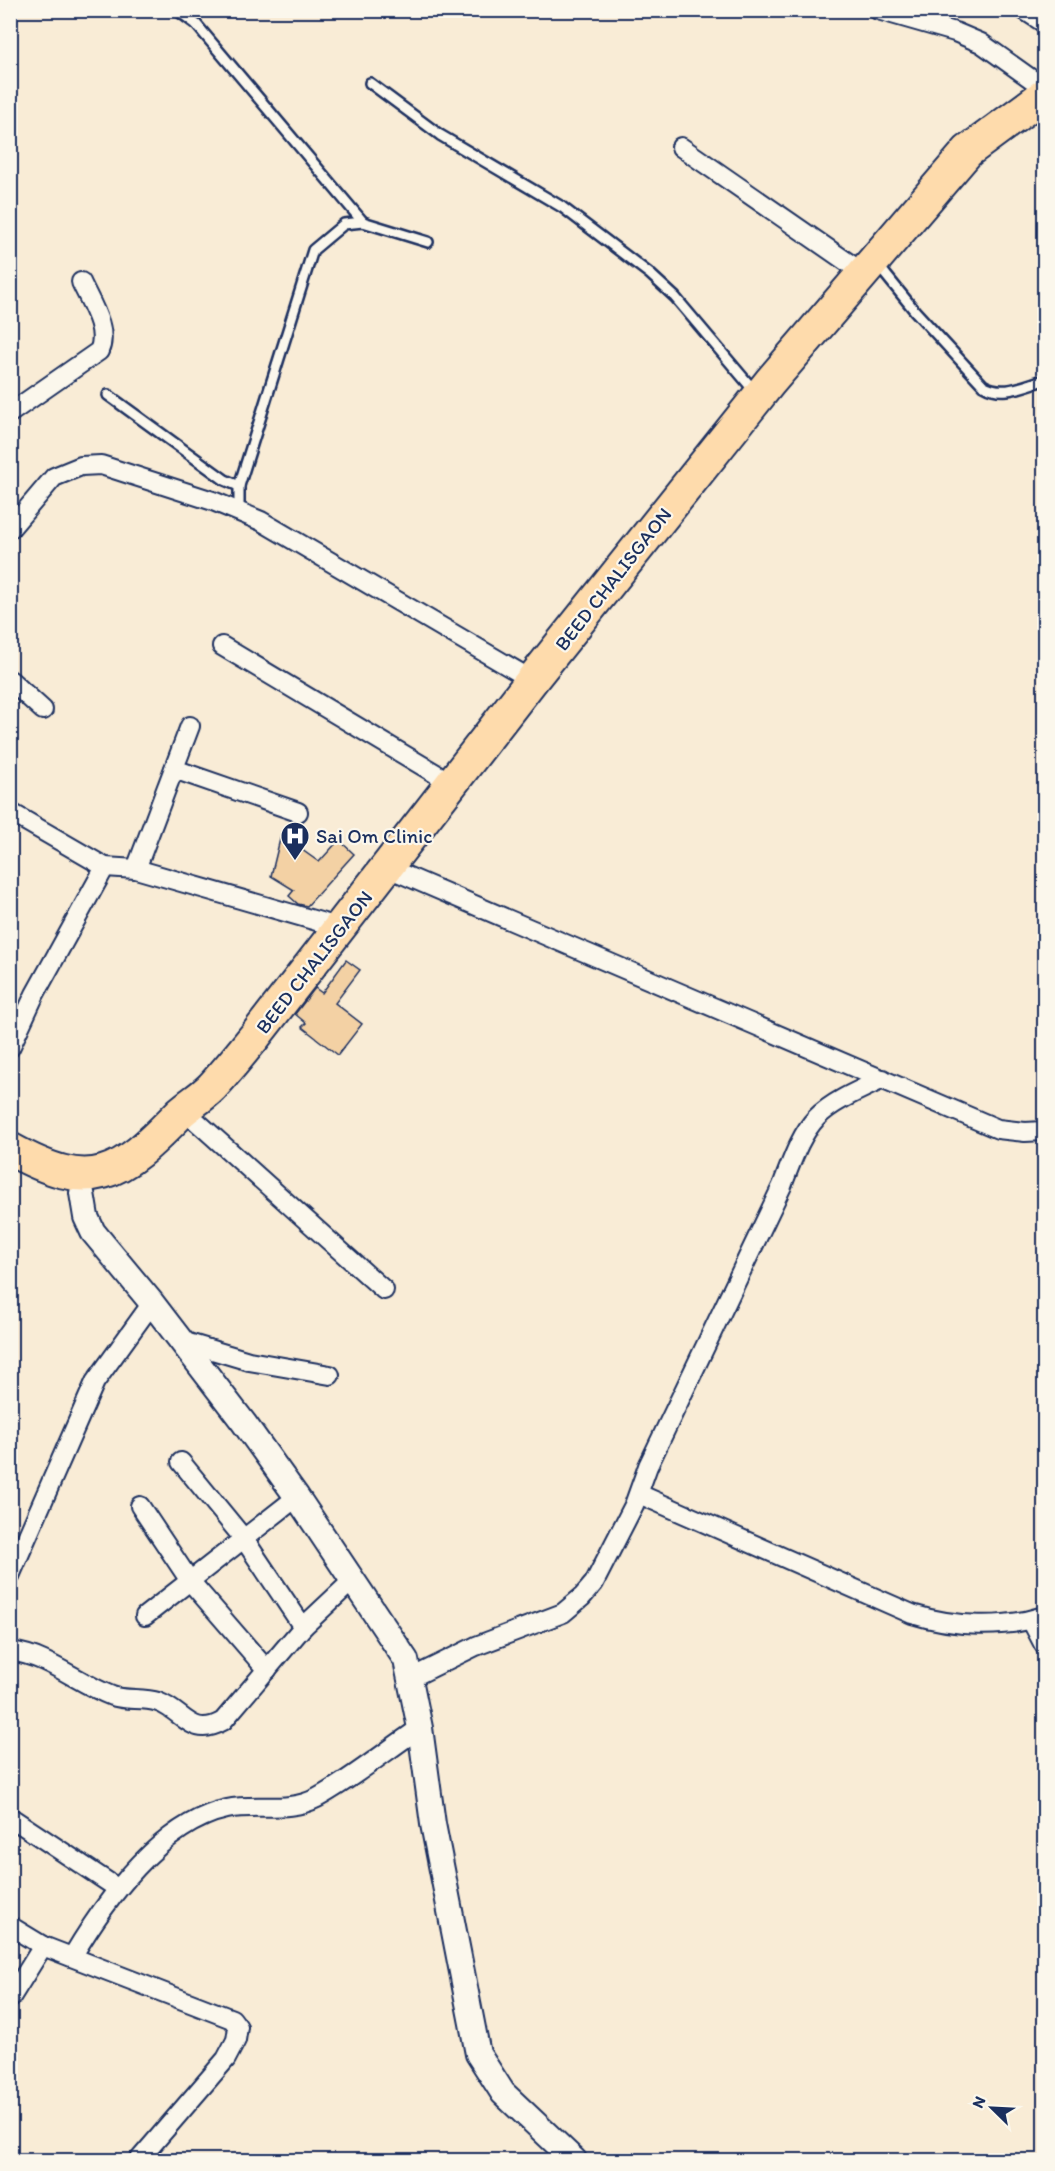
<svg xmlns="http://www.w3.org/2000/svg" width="1055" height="2171" viewBox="0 0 1055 2171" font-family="Itim,sans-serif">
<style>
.building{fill:#f3d1a4;stroke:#1b2f5e;stroke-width:1.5}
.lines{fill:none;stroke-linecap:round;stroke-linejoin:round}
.service-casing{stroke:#1b2f5e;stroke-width:14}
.minor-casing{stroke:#1b2f5e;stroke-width:22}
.tertiary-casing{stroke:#1b2f5e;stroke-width:28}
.trunk-casing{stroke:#1b2f5e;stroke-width:36}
.service{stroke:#fbf7ec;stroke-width:9}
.minor{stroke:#fbf7ec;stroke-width:18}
.tertiary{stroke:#fbf7ec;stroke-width:24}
.trunk{stroke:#fedbac;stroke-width:32}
.labels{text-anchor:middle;stroke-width:4.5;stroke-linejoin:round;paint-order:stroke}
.street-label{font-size:20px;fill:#1b2f5e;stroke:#fbf7ec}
.poi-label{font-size:20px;fill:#1b2f5e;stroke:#fbf7ec;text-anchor:start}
</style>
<rect width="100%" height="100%" fill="#f9ecd6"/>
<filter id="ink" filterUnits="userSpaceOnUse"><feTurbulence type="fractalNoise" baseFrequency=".0167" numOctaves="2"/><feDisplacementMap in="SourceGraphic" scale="12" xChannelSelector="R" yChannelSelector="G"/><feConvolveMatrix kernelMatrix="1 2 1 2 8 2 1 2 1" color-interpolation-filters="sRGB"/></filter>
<g filter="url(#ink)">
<g class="building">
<polygon points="281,835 319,862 339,840 354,854 307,906 298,904 289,896 294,890 271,876"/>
<polygon points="346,960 360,970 335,1003 362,1024 338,1055 302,1027 306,1023 295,1014 315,988 322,993"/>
</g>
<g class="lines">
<g class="service-casing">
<g id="service">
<polyline points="177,10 196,24 363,222"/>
<polyline points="370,83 440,135 562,207 650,274 675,297 756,393"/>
<path d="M877,264L915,311L983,385C1003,397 1023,386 1044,380"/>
<polyline points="108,395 225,480 239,486"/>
<polyline points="239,512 239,486 313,250 344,224 363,222 428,242"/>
</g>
</g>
<g class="minor-casing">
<g id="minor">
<polyline points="878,10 955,32 981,43 1044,88"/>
<polyline points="1024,10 1044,23"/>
<polyline points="681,147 863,273"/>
<path d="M10,413L99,351C109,330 90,302 81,282"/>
<polyline points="10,529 54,477 81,466 101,465 213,501 261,521 532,680"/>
<polyline points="222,646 453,784"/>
<polyline points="10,680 43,710"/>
<polyline points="174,769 298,812"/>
<polyline points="10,812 105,867 136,869 341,928"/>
<polyline points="388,868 998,1129 1025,1132 1044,1131"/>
<polyline points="136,869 190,726"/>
<polyline points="10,1048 35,994 105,867"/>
<polyline points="195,1120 384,1290"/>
<polyline points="182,1341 249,1361 330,1375"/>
<polyline points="181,1462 244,1539 303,1627"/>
<path d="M639,1494L912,1614C953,1627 1003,1629 1044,1616"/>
<polyline points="140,1506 190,1581 267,1670"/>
<polyline points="10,1576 95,1382 152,1303"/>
<polyline points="145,1616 297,1497"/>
<polyline points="1031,1620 1044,1645"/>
<path d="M10,1651C49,1656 76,1682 112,1696C127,1701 143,1697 158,1702C185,1712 191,1739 223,1721L303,1627L353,1580"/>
<path d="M411,1678L476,1646L563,1613L582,1597L594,1583L634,1505L648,1466L782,1186C809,1114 814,1111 883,1079"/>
<polyline points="10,1817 117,1888"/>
<polyline points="10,1926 43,1946 232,2019 238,2027 236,2040 226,2059 139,2160"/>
<path d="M72,1957C104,1903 160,1823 227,1809C257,1803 288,1813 317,1798C352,1779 387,1750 420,1728"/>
<polyline points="10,1999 43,1946"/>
</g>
</g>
<g class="tertiary-casing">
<polyline id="tertiary" points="82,1193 86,1217 93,1232 152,1303 244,1423 297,1497 406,1660 420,1728 433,1824 478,2054 503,2093 574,2160"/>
</g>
<g class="trunk-casing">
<path id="trunk" d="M10,1149C93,1195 119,1176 180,1113C190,1104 202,1097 212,1087C227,1071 242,1052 256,1035L532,680L770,382L968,151L1044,95"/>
</g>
<use href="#service" class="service"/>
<use href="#minor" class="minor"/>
<use href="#tertiary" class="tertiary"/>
<use href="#trunk" class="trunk"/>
</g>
</g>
<defs>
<g id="hospital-pin" transform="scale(1.5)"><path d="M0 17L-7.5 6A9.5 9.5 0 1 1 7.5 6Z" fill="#1b2f5e" stroke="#fbf7ec"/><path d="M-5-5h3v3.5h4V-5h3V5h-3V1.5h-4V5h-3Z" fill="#fff"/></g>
</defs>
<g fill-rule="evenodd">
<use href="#hospital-pin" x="295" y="836"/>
</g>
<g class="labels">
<g class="street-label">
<text transform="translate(613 579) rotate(-52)" y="7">BEED CHALISGAON</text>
<text transform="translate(314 962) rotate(-52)" y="7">BEED CHALISGAON</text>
</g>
<g class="poi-label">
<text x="316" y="843">Sai Om Clinic</text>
</g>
</g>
<rect width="1055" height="2171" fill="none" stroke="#fbf7ec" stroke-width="36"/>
<rect x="18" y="18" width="1019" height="2135" fill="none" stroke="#1b2f5e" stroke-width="2" filter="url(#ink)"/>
<g transform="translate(992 2108) rotate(294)" stroke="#fbf7ec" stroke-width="4.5" paint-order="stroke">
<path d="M0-4.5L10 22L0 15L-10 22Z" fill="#1b2f5e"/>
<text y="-9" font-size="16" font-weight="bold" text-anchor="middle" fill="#1b2f5e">N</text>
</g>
</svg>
